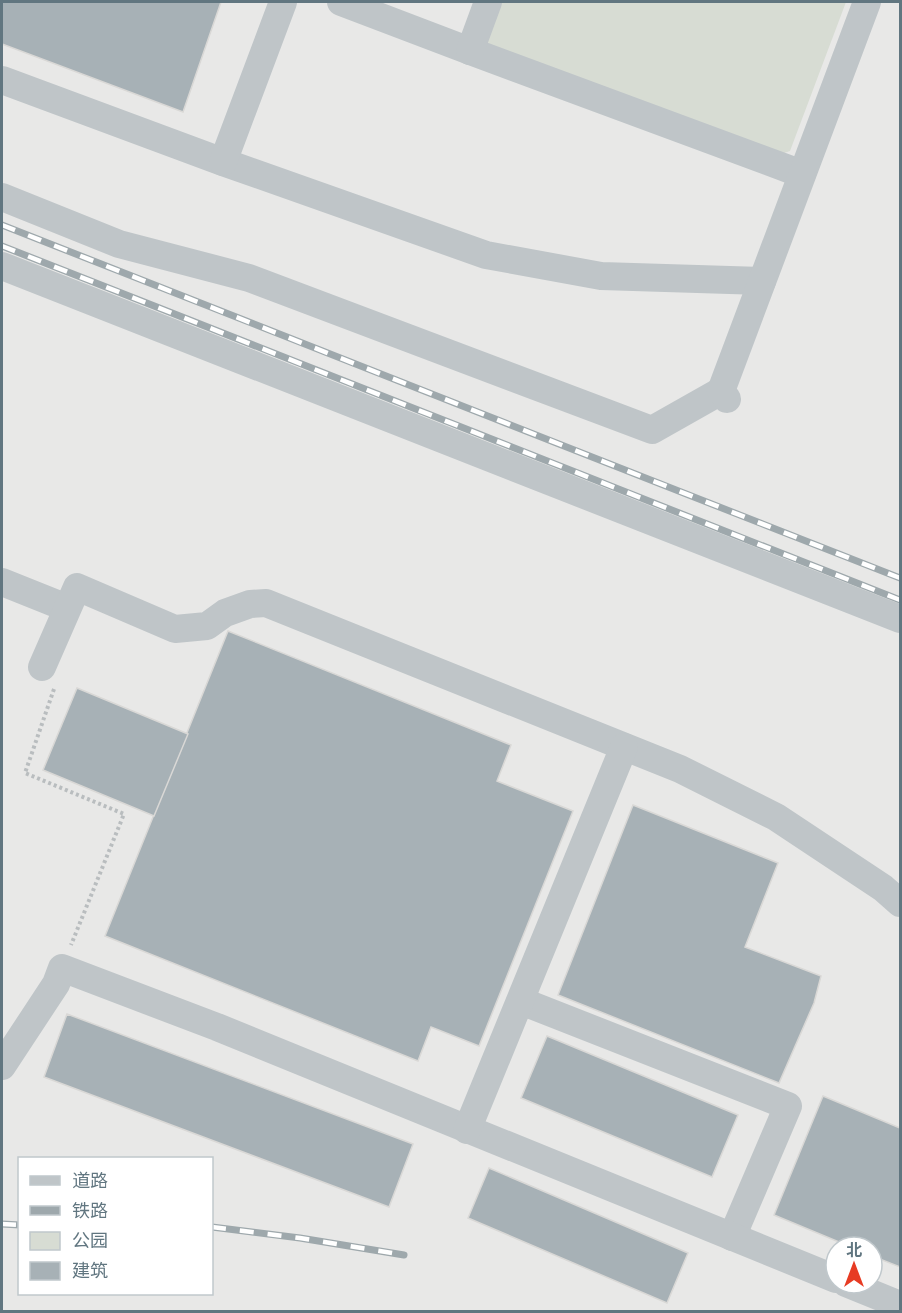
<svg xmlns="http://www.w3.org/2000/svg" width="902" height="1313" viewBox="0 0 902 1313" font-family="'Space Grotesk','Noto Sans SC',sans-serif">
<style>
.built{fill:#e8e8e7;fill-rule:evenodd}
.green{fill:#d7dcd3}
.building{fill:#a7b1b6;stroke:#d9d8d6;stroke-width:1.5}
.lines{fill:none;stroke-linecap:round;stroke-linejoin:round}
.path{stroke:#b9bdbf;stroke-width:4;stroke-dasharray:3 3;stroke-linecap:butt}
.minor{stroke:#bfc5c8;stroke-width:28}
.rail-casing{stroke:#9ea8ac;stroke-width:7}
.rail{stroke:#fff;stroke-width:4.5;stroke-dasharray:14;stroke-linecap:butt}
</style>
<rect width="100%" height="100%" fill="#f7f7f4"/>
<path class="built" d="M2,2H900V1311L2,1312ZM20,1158H212V1294H20ZM836,1247H872V1283H836Z"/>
<polygon class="green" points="498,2 846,2 790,151 781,154 494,51 487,41"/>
<g class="building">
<polygon points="2,2 221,2 183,112 2,44"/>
<polygon points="228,631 511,745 497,781 573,811 479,1046 431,1027 418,1061 105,936"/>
<polygon points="77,688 188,734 154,816 43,770"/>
<polygon points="633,805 778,863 745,947 821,976 814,1003 779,1083 558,995"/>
<polygon points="67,1014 413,1144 389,1207 44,1077"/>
<polygon points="547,1036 738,1115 712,1177 521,1098"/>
<polygon points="823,1096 900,1128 900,1267 872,1256 872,1247 851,1247 774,1215"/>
<polygon points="489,1168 688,1253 667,1303 468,1218"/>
</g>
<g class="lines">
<polyline class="path" points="54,689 25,773 124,814 71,945"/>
<g class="minor">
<polyline points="341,2 470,51 802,174"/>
<polyline points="470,51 488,2"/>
<polyline points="2,80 223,162 486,255 601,276 762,281"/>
<polyline points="223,162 283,2"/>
<polyline points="2,197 119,244 249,278 652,430 721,391"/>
<polyline points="2,266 900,619"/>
<polyline points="727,399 721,391 867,2"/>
<polyline points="2,582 67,608"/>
<polyline points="42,667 77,587 175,629 207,626 225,613 250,604 266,603 680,769 776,817 883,888 900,903"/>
<polyline points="521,1001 788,1106 732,1237"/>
<polyline points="2,1066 56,984 62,968 217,1027 836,1279"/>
<polyline points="467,1130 624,747"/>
<polyline points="846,1283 900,1305"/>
</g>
<g class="rail-casing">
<g id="rail">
<polyline points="2,225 900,578"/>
<polyline points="2,246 900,600"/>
<polyline points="2,1224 20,1225"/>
<polyline points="212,1227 300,1238 404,1255"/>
</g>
</g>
<use href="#rail" class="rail"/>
</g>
<rect width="902" height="1313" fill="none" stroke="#617680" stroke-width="6"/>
<rect x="18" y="1157" width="195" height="138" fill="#ffffff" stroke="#c0c8cc" stroke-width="1.5"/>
<rect x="30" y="1176" width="30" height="9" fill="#bfc5c8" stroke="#c0c8cc" stroke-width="1.5"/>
<text x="72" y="1187" font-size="18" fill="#617680">道路</text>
<rect x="30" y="1206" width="30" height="9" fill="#9ea8ac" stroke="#c0c8cc" stroke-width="1.5"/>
<text x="72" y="1217" font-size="18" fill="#617680">铁路</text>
<rect x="30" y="1232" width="30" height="18" fill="#d7dcd3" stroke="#c0c8cc" stroke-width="1.5"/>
<text x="72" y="1247" font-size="18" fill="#617680">公园</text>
<rect x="30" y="1262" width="30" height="18" fill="#a7b1b6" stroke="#c0c8cc" stroke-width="1.5"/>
<text x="72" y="1277" font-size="18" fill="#617680">建筑</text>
<g transform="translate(854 1265)"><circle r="28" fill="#ffffff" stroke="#c0c8cc" stroke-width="1.5"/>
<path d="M0-4.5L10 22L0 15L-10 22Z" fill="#e73b23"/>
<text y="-9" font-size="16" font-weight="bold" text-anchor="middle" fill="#617680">北</text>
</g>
</svg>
